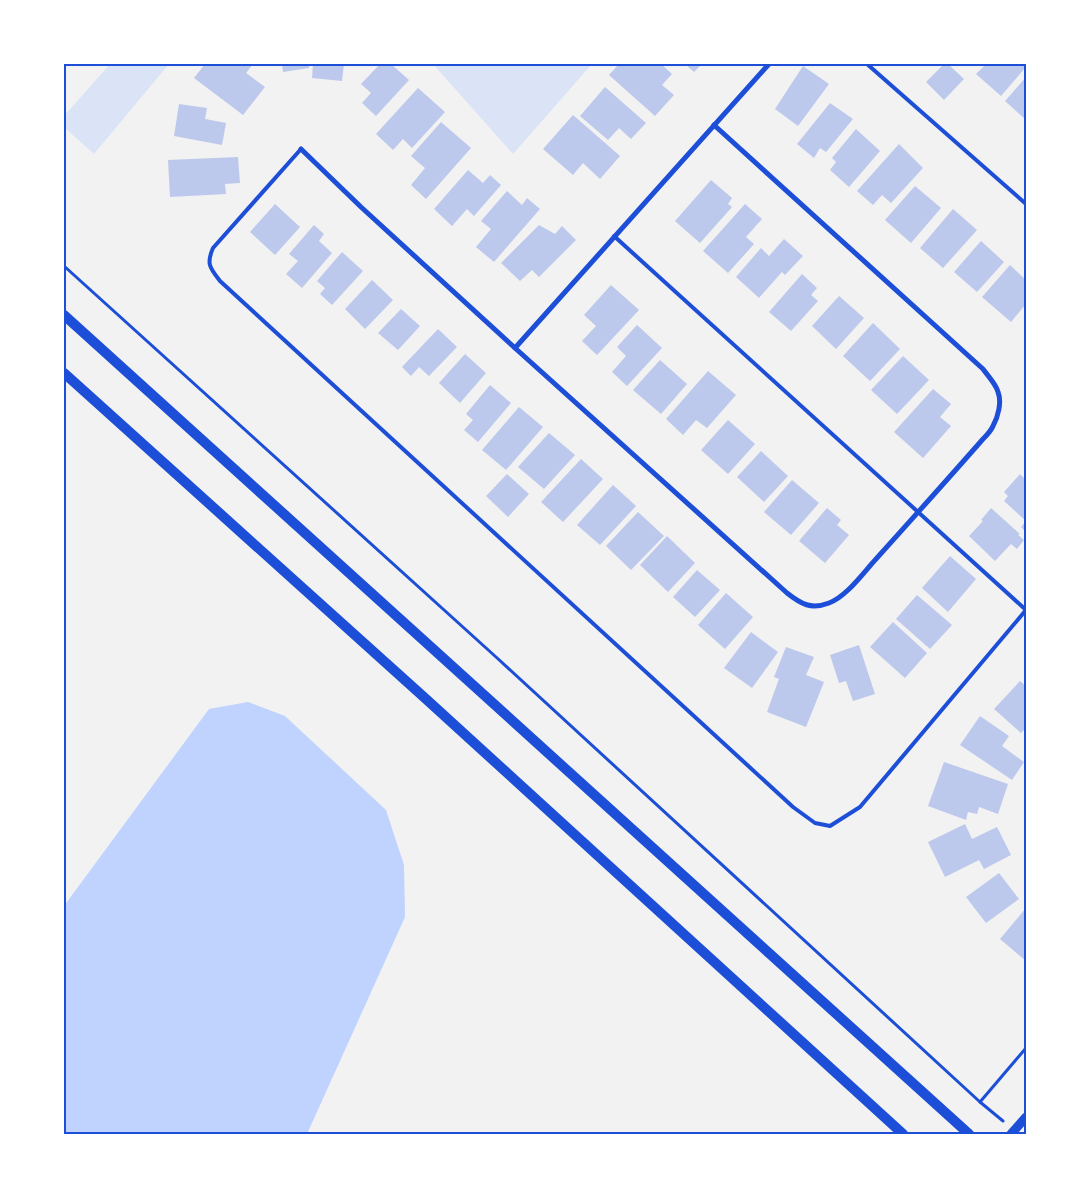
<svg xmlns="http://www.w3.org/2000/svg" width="1090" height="1198" viewBox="0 0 1090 1198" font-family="Arial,sans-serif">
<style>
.green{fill:#dbe4f7}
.water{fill:#bfd3fe}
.building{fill:#bdc9ec}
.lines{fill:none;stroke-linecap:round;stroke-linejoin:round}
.path{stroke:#1d4ed8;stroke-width:3}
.service{stroke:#1d4ed8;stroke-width:4}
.minor{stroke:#1d4ed8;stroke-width:5}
.tertiary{stroke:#1d4ed8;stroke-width:9}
.secondary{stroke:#1d4ed8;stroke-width:10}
.neatline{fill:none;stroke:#1d4ed8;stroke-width:2}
</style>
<rect width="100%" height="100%" fill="#f2f2f2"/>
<g class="green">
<polygon points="110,64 169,64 94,154 64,127 64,116"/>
<polygon points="433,64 592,64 513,154"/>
</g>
<polygon class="water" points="248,702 285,716 386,810 404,865 405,917 307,1134 64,1134 64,906 209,709"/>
<g class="building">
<polygon points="205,64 253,64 246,73 265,87 243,115 194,78"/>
<polygon points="282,64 309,64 309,68 283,72"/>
<polygon points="313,64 344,64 342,81 312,78"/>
<polygon points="380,64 391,64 409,80 376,116 362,103 371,93 361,84"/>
<polygon points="619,64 661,64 672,74 662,85 674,95 655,116 609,75"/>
<polygon points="685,64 702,64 694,72"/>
<polygon points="944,64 948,64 964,79 944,100 926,82"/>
<polygon points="986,64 1026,64 1026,67 1001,96 976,74"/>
<polygon points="803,66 829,84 798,126 775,109"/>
<polygon points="1026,77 1026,120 1005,101"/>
<polygon points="605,87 646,123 631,139 619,128 608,140 580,116"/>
<polygon points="418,88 445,112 412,148 403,139 393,150 376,134"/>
<polygon points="830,103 853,119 826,152 820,148 814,158 797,144"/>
<polygon points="179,104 207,108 205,119 226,123 222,145 174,136"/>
<polygon points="573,115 620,156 600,179 583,163 573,175 543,149"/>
<polygon points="441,122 471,148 426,199 411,185 425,168 411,156"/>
<polygon points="856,129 880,151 849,187 830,170 836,162 832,158"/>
<polygon points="899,144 923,168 891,203 882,195 873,205 857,191"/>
<polygon points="238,157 240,183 225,184 226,194 170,197 168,160"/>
<polygon points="468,170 483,183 490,175 501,185 474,216 467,209 452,226 434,209"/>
<polygon points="711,180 732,198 728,204 732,207 700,243 675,221"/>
<polygon points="915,186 941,208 911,243 885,220"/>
<polygon points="507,191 522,205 527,198 540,209 494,262 476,247 491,229 481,221"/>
<polygon points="275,204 300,227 275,255 250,232"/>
<polygon points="745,204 762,219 746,237 754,244 728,273 703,251"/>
<polygon points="953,209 977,230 943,268 920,248"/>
<polygon points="314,225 324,234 319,241 332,253 302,288 286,274 298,261 289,254"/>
<polygon points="539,225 555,234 562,226 576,240 539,277 532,270 520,281 501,263"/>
<polygon points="784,239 803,256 785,275 782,272 759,298 736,277 761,248 769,256"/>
<polygon points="981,241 1004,262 977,292 954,272"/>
<polygon points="342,252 363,271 332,305 320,294 325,288 317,281"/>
<polygon points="1010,265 1026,280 1026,304 1011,322 982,297"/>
<polygon points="802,274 817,288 811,295 818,301 791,331 769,312"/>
<polygon points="372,280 393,300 365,329 345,309"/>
<polygon points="611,285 639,310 597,355 582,341 596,326 584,315"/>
<polygon points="839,296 864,318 836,349 812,326"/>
<polygon points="401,309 420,326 398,350 378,333"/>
<polygon points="873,323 900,349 870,381 843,356"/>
<polygon points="637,325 662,348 627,386 612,372 626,356 617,347"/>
<polygon points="438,329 457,347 429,376 419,367 411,376 402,367"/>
<polygon points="465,354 486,373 460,403 439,383"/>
<polygon points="903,356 929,380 897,414 871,390"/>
<polygon points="660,360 687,384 661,414 633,390"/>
<polygon points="708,371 736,395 707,428 696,420 683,435 666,419"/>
<polygon points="490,385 511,403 478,442 464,430 473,420 466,414"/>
<polygon points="933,389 951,404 940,417 951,426 923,458 894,432"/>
<polygon points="519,407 543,427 506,470 482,450"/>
<polygon points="728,420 755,444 728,474 701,450"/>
<polygon points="549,433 575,455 544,489 518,467"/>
<polygon points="761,451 788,476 764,502 737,477"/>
<polygon points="581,459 603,479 563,522 541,502"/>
<polygon points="507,474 529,494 508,517 486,496"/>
<polygon points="1020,474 1026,480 1026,532 1021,527 1026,521 1004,501 1008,496 1004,492"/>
<polygon points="792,480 819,503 791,535 764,512"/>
<polygon points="613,485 636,506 600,545 577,525"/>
<polygon points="827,508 841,520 837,525 849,535 825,563 799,541"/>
<polygon points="991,508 1020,534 1018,535 1024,540 1017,549 1011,544 995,561 969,536 983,521 981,520"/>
<polygon points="638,512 664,536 631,570 606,546"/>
<polygon points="667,536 695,563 668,592 640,565"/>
<polygon points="950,556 976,579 948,612 922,588"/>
<polygon points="697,570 720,590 695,617 673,597"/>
<polygon points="726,593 753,617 725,649 698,625"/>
<polygon points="917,595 952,625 930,649 896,619"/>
<polygon points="893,622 927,653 905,678 870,647"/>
<polygon points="751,632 778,652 752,688 724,668"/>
<polygon points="859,645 875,694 853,701 846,681 839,683 830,655"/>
<polygon points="786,647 814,657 806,675 824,682 806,727 767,712 779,679 774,677"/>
<polygon points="1020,681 1026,686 1026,728 1021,733 994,709"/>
<polygon points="980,716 1009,736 1002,746 1024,762 1012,780 960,745"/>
<polygon points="944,762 1008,784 998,814 979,807 977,814 968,812 966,820 928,806"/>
<polygon points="965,824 972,839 997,827 1011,855 984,869 979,860 945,877 928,842"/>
<polygon points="999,873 1019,899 986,923 966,897"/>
<polygon points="1026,908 1026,961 1000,939"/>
</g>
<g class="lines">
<g class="path">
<polyline points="64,266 496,657 980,1102 1003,1121"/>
<polyline points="980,1102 1026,1048"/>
</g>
<g class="service">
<polyline points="867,64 1026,204"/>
<path d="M301,149L213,248C206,264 210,268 220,281L793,807L815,823L830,826L860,807L1026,610"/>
<polyline points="614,236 1026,610"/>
</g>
<g class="minor">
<path d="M301,149L361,207L515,348L787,593C801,604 811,610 829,603C847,596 863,573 876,559C912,519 948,479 983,439C987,435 991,431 993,426C998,417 1002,402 998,392C996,384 988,376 983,369L714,125"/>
<polyline points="515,348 769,64"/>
</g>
<polyline class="tertiary" points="1011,1134 1026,1117"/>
<g class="secondary">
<polyline points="64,315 969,1134"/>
<polyline points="64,373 426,699 903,1134"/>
</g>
</g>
<rect width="1090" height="1198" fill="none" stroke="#ffffff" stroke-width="130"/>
<rect x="65" y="65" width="960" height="1068" class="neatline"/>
</svg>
